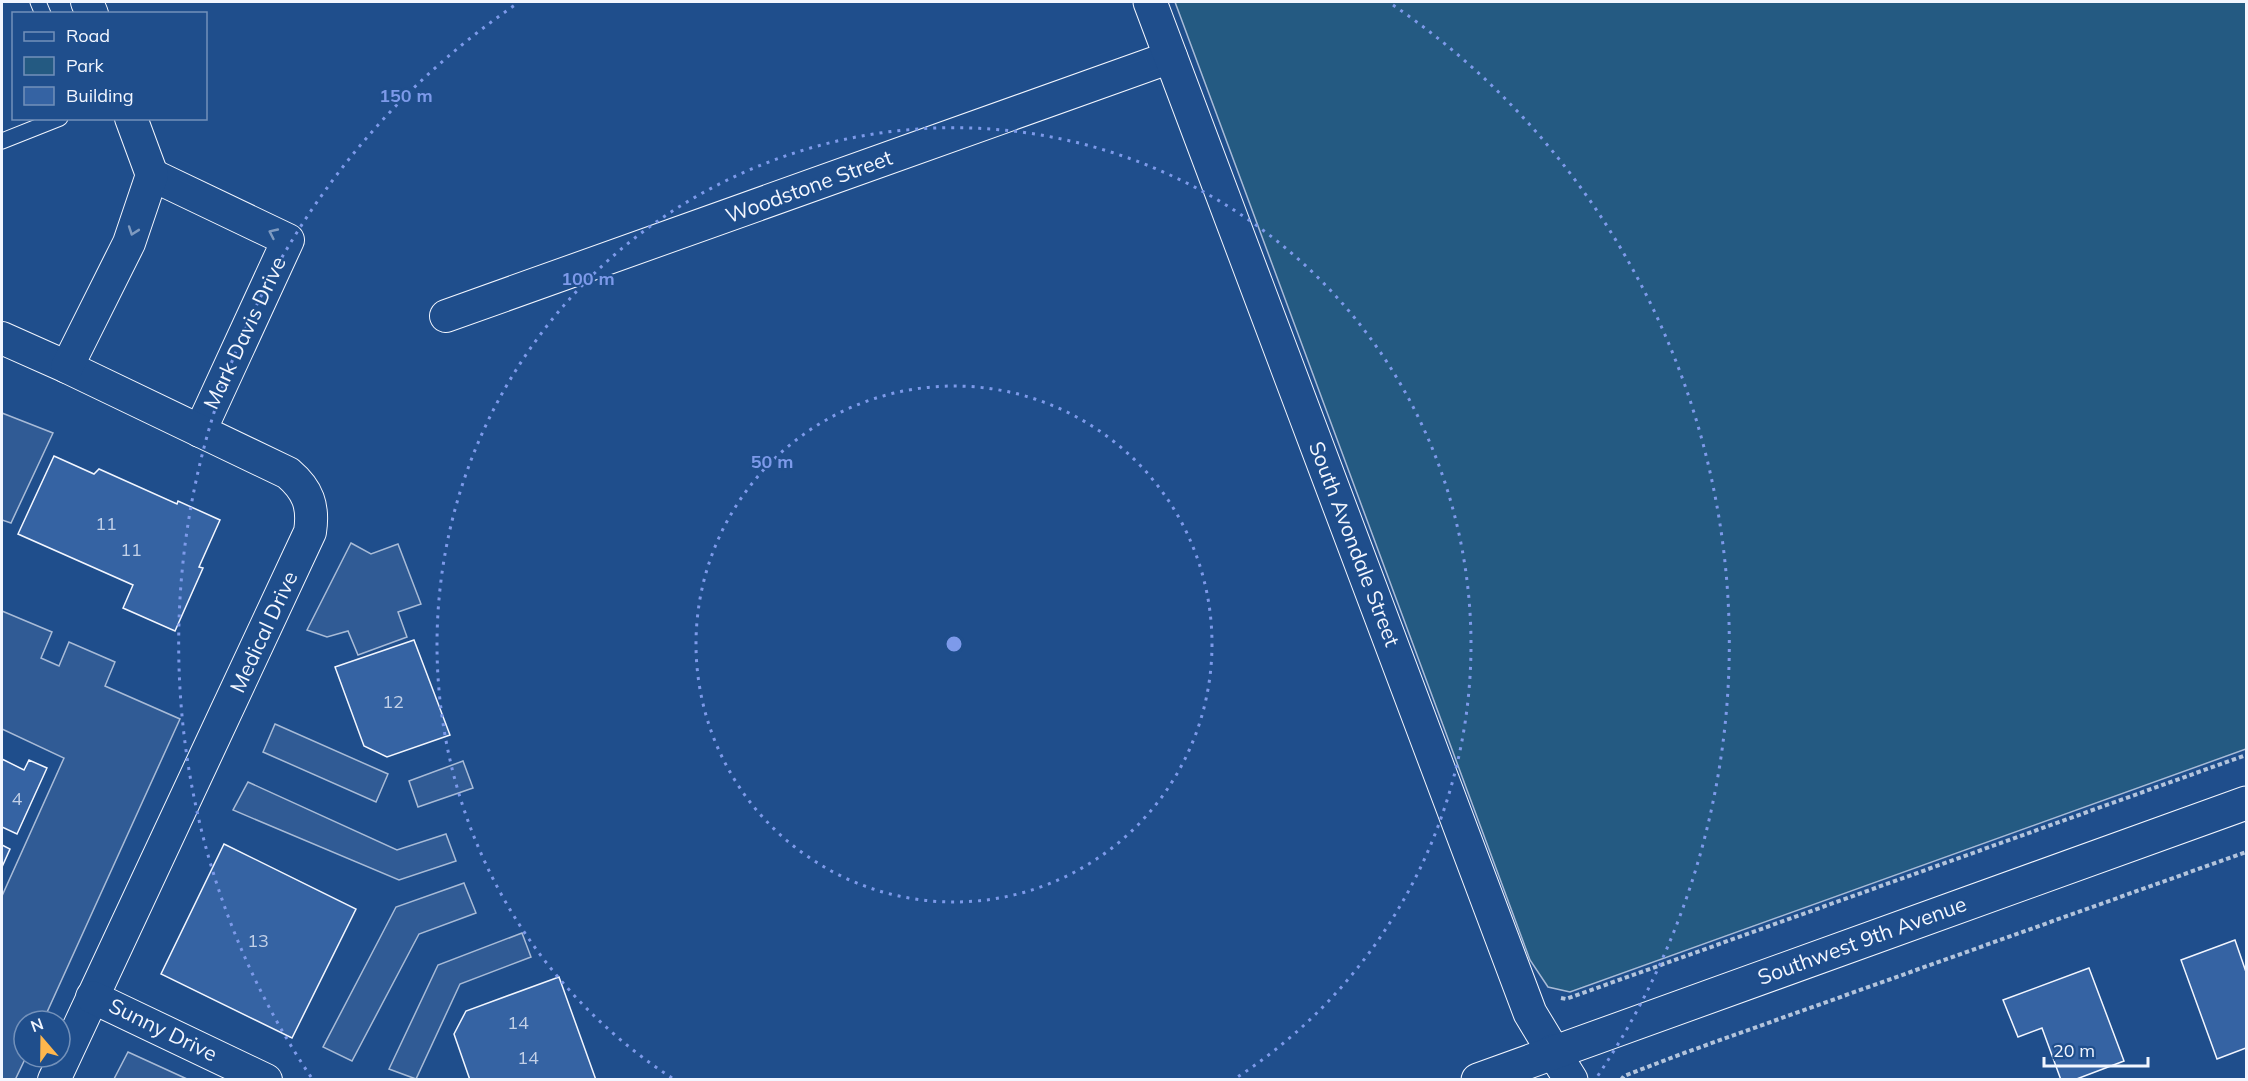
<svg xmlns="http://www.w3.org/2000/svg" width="2248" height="1081" viewBox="0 0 2248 1081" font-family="Mulish,sans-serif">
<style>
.green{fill:#245a82;stroke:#a8bbd7;stroke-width:1.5}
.parking{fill:#305b95;stroke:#a8bbd7;stroke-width:1.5}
.building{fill:#3563a3;stroke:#f2f6ff;stroke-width:1.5}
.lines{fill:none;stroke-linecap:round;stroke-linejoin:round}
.service-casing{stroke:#f2f6ff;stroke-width:17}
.minor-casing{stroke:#f2f6ff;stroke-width:34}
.tertiary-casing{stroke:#f2f6ff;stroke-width:35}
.secondary-casing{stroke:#f2f6ff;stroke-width:35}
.primary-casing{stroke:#f2f6ff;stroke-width:35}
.path{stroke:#b3c4dc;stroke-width:4;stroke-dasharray:4.5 3;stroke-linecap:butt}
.service{stroke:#1f4e8c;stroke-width:15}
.minor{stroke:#1f4e8c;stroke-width:32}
.tertiary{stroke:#1f4e8c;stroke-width:33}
.secondary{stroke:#1f4e8c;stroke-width:33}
.primary{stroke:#1f4e8c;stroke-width:33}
.oneway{stroke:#7e9ac0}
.ring{fill:none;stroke:#7d9aea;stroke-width:3;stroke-dasharray:3 6}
.labels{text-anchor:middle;stroke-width:4.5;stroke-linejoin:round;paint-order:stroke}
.number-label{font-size:18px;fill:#c3d1e8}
.street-label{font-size:21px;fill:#f2f6ff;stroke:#1f4e8c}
.centre{fill:#7d9aea;stroke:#1f4e8c;stroke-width:3}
.ring-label{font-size:18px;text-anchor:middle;font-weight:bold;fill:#7d9aea;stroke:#1f4e8c;stroke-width:4.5;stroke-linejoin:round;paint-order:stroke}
</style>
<rect width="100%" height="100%" fill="#1f4e8c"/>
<polygon class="green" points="1175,2 2246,2 2246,749 1570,992 1548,987 1530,960"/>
<g class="parking">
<polygon points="2,413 53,433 11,523 2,520"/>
<polygon points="351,543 371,554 398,544 421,604 398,612 407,637 358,655 348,631 327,637 307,630"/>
<polygon points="2,611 52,632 41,658 59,666 69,642 115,662 105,686 180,719 43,1021 24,1021 24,1057 26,1057 15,1080 2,1079 2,896 64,758 2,729"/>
<polygon points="275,724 388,774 376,802 263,752"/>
<polygon points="463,761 473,788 418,807 409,781"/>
<polygon points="248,782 397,850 446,834 456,861 399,880 233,810"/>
<polygon points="464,883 476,913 419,934 352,1061 323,1047 396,907"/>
<polygon points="522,933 531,957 460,984 416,1079 389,1069 438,965"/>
<polygon points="128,1052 187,1079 114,1079"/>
</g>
<g class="building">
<polygon points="54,456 94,474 99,469 177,504 178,501 220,520 199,567 203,568 175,631 123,608 133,585 18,534"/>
<polygon points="414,640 450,735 387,757 364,746 335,667"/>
<polygon points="2,759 24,770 29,760 47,768 17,834 2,827"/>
<polygon points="224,844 356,909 292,1038 161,974"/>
<polygon points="2,845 10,849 2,867"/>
<polygon points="2235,940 2246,972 2246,1048 2217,1059 2181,960"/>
<polygon points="2089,968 2124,1061 2074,1080 2061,1080 2042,1028 2018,1037 2003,1000"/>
<polygon points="559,977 596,1080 470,1080 454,1034 466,1011"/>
</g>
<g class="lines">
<g class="service-casing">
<g id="service">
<polyline points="38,2 43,14"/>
<polyline points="2,141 60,118"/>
</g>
</g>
<g class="minor-casing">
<g id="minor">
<polyline points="87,2 92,14"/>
<polyline points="152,175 288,240 200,431"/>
<polyline points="446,316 1171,57"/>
<path d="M2,338L67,367L288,473C308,490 314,506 310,532L54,1080"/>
<polyline points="67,367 129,243 152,175 131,118"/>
<polyline points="92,997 266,1080"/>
</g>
</g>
<g class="tertiary-casing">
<polyline id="tertiary" points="1150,2 1530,1013 1553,1051"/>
</g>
<g class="secondary-casing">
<polyline id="secondary" points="1553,1051 1571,1080"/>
</g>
<g class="primary-casing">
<polyline id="primary" points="1478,1080 2246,803"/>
</g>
<g class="path">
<polyline points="1561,998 1566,999 2246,755"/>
<polyline points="1621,1080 1624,1076 1684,1053 2246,852"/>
</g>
<use href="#service" class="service"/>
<use href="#minor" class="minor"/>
<use href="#tertiary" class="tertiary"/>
<use href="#secondary" class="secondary"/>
<use href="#primary" class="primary"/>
</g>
<defs><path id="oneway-chevron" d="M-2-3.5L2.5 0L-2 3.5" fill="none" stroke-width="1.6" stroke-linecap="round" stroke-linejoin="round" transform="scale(1.5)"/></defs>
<g class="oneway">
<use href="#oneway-chevron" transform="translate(133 231) rotate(109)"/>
<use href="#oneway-chevron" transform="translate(273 233) rotate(-155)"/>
</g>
<g class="ring">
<circle cx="954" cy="644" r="258"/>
<path d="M672 1078A517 517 0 1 1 1236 1078"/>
<path d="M311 1077A775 775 0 0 1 515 5M1393 5A775 775 0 0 1 1597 1077"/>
</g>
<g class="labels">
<g class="number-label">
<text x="106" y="530">11</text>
<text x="131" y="556">11</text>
<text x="393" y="708">12</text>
<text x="17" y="805">4</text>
<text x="258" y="947">13</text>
<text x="518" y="1029">14</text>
<text x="528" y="1064">14</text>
</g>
<g class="street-label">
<text transform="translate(809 187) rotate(-20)" y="7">Woodstone Street</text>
<text transform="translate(245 333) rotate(-65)" y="7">Mark Davis Drive</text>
<text transform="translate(1354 544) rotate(69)" y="7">South Avondale Street</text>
<text transform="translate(264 632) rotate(-65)" y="7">Medical Drive</text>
<text transform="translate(1862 941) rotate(-20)" y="7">Southwest 9th Avenue</text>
<text transform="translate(163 1030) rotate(26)" y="7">Sunny Drive</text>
</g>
</g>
<circle cx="954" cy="644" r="9" class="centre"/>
<g class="ring-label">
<text x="406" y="102">150 m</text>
<text x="588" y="285">100 m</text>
<text x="772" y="468">50 m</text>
</g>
<rect width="2248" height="1081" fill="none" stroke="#f2f6ff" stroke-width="6"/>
<rect x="12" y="12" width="195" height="108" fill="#1f4e8c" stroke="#7391ba" stroke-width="1.5"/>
<rect x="24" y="32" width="30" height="9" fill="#1f4e8c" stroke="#7391ba" stroke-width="1.5"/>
<text x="66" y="42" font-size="18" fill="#f2f6ff">Road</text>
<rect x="24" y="57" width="30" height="18" fill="#245a82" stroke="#7391ba" stroke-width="1.5"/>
<text x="66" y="72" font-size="18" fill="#f2f6ff">Park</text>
<rect x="24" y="87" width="30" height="18" fill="#3563a3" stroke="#7391ba" stroke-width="1.5"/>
<text x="66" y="102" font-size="18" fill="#f2f6ff">Building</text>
<g transform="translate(42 1039) rotate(340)"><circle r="28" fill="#1f4e8c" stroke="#7391ba" stroke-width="1.5"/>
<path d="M0-4.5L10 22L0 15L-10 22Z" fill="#ffb74d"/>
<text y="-9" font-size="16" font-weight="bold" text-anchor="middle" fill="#f2f6ff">N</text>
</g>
<path d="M2044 1057v9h104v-9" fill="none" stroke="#f2f6ff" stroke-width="3"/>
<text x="2053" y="1057" font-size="18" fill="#f2f6ff" stroke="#1f4e8c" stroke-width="4.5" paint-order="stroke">20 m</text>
</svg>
